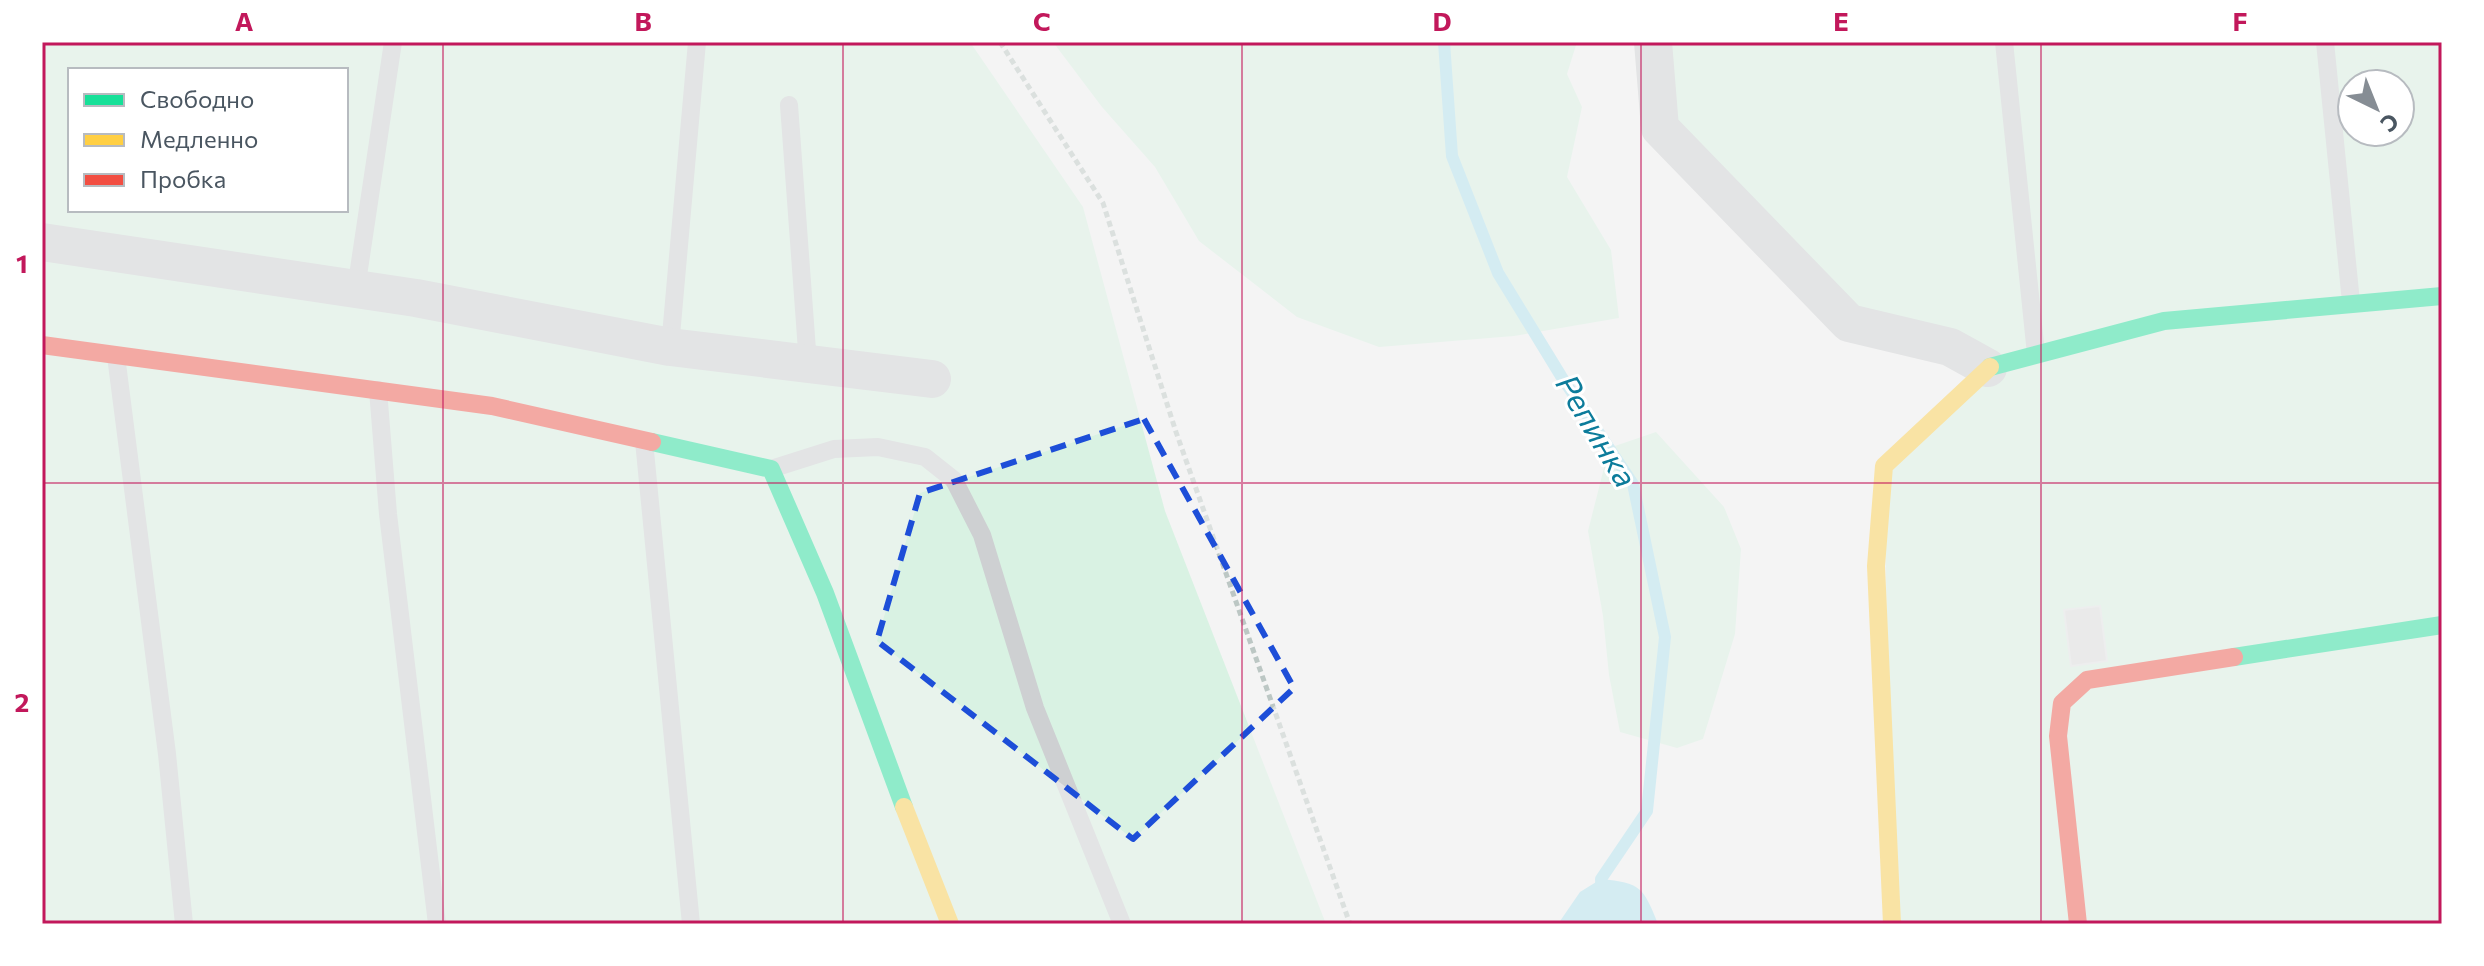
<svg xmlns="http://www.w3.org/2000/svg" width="2484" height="966" viewBox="0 0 2484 966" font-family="Commissioner,sans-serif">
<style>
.green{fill:#d9f2e3;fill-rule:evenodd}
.water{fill:#aee2f0}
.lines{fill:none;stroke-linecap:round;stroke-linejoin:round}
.stream{stroke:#aee2f0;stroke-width:12}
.building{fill:#ddddde;stroke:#e5e6e7;stroke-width:2}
.path{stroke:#bcc7c4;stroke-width:5;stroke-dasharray:6 4;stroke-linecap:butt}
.lane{stroke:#ced0d2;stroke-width:18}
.street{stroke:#ced0d2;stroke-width:38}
.fast{stroke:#16e098;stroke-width:18}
.slow{stroke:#ffcf43;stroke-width:18}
.jam{stroke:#f24e42;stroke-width:18}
.marked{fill:none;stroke:#1d4ed8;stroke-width:6;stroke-dasharray:16 10;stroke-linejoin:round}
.grid{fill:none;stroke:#c2185b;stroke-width:2;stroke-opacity:0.55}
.labels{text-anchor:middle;stroke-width:6;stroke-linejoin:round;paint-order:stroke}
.water-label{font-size:32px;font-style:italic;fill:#0c7c9b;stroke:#fff}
.neatline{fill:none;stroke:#c2185b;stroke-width:3}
.grid-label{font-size:26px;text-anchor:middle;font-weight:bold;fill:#c2185b}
</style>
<rect width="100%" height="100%" fill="#f4f4f4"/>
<g class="green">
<path d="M42,42H970L1083,207L1165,511L1326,924H42ZM70,70H346V210H70Z"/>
<polygon points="1053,42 1577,42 1567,74 1582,107 1567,177 1611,250 1619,318 1514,336 1379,347 1297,317 1199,241 1155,167 1102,107"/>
<path d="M1653,42H2442V924H1892L1884,466L1987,368L1849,323L1660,128ZM2352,84H2400V132H2352Z"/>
<polygon points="1656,432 1724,507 1741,549 1735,634 1703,739 1677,748 1620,732 1609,675 1603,616 1588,531 1609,448"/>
</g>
<path class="water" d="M1601,879C1641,883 1643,887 1658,924H1558L1580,892Z"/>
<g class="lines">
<polyline class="stream" points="1444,42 1452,156 1498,273 1561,376 1633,484 1665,637 1647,811 1601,879 1603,924"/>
</g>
<polygon class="building" points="2100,606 2107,661 2071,666 2064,610"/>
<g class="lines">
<polyline class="path" points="1000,42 1103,203 1176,432 1350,924"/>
<g class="lane">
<polyline points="2004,42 2036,354"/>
<polyline points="2325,42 2351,302"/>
<polyline points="789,105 808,364"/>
<polyline points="356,289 393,42"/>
<polyline points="670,347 697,42"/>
<polyline points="116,356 167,754 184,924"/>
<polyline points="378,390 388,514 437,924"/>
<polyline points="644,441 691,924"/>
<polyline points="771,469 834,449 878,447 925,457 954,480 982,535 1035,708 1122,924"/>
</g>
<g class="street">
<polyline points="1653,42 1660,128 1849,323 1950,347 1988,368"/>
<polyline points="42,242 416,298 670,347 932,379"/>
</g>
<g class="fast">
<polyline points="1990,367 2164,321 2442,296"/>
<polyline points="652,442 771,469 825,593 904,807"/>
<polyline points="2234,657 2442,625"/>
</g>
<g class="slow">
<polyline points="904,807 950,924"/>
<polyline points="1892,924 1876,566 1884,466 1990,367"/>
</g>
<g class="jam">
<polyline points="42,345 492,406 652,442"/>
<polyline points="2078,924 2058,736 2062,703 2087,680 2234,657"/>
</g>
</g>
<path d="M0 0H2484V966H0ZM1144,419L1294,688L1133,839L877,641L920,493Z" fill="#f4f4f4" fill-opacity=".55" fill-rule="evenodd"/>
<path class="marked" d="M1144,419L1294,688L1133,839L877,641L920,493Z"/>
<path class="grid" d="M443,42V924M843,42V924M1242,42V924M1641,42V924M2041,42V924M42,483H2442"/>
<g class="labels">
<g class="water-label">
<text transform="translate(1596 431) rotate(59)" y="11">Репинка</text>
</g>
</g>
<rect width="2484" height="966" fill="none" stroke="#ffffff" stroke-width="88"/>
<rect x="68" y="68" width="280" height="144" fill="#ffffff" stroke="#b7bbc0" stroke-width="2"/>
<rect x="84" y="94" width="40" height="12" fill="#16e098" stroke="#b7bbc0" stroke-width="2"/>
<text x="140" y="108" font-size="24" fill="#4a5661">Свободно</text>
<rect x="84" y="134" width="40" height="12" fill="#ffcf43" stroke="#b7bbc0" stroke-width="2"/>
<text x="140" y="148" font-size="24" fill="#4a5661">Медленно</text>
<rect x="84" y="174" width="40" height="12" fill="#f24e42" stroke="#b7bbc0" stroke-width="2"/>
<text x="140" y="188" font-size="24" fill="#4a5661">Пробка</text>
<g transform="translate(2376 108) rotate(137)"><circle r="38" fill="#ffffff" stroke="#b7bbc0" stroke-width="2"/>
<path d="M0-6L14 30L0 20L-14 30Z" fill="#868d94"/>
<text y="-12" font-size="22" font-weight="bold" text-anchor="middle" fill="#4a5661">С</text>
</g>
<rect x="44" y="44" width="2396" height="878" class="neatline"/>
<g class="grid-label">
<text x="244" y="31">A</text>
<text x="643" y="31">B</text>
<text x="1042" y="31">C</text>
<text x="1442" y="31">D</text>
<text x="1841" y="31">E</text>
<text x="2240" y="31">F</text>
<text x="22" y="273">1</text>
<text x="22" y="712">2</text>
</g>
</svg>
